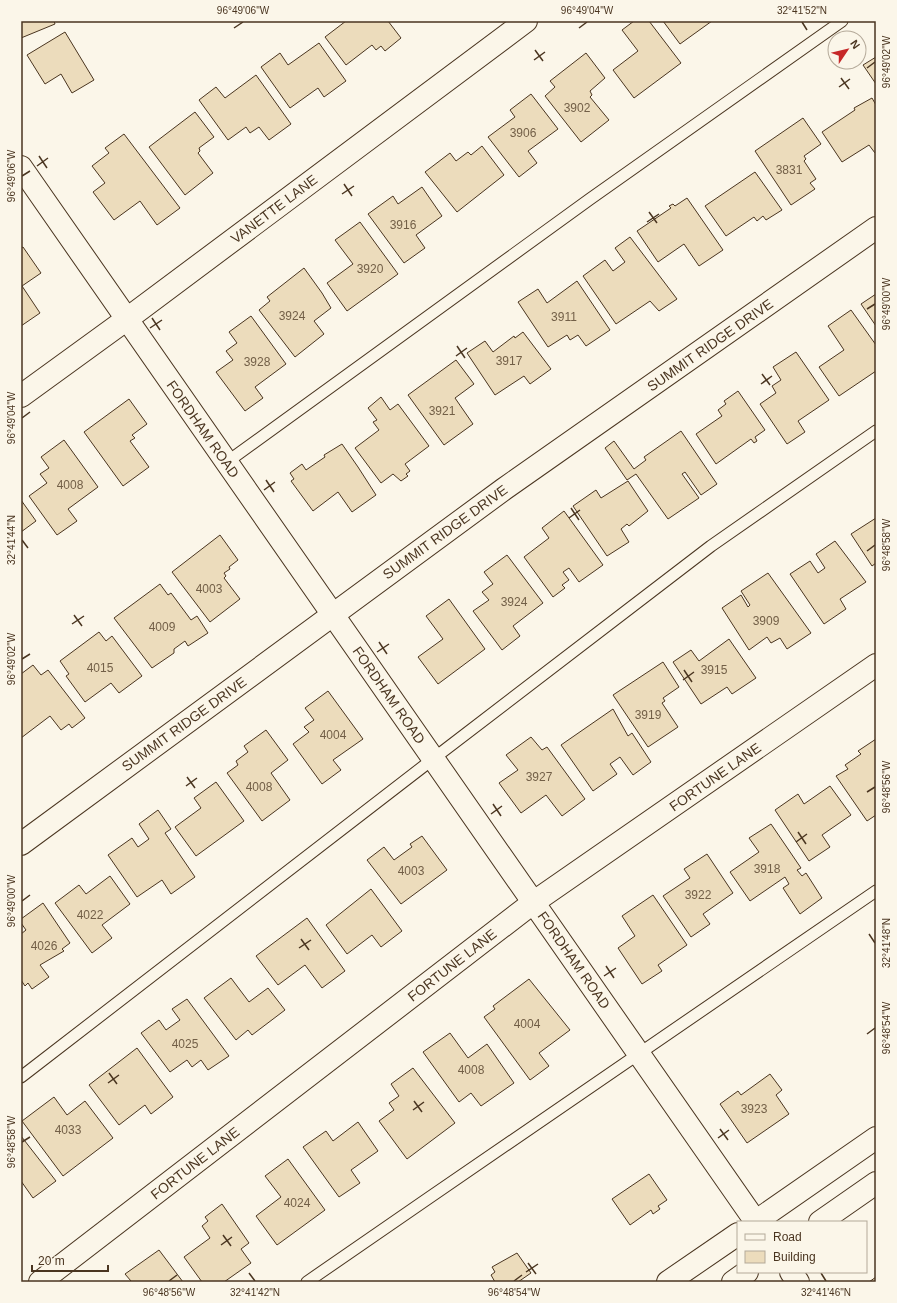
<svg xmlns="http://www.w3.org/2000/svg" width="897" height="1303" viewBox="0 0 897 1303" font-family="Helvetica,sans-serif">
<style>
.building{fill:#ecdcbc;stroke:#4a3520}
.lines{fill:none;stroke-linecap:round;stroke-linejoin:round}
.service-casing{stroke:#4a3520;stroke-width:13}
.minor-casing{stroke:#4a3520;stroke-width:24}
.secondary-casing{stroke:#4a3520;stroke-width:24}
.service{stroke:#fbf6e9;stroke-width:11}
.minor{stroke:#fbf6e9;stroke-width:22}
.secondary{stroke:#fbf6e9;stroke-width:22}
.ticks{fill:none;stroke:#4a3520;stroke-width:1.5}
.labels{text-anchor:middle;stroke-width:3;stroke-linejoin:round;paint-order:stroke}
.number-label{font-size:12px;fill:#725f47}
.street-label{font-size:14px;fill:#4a3520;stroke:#fbf6e9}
.neatline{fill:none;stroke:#4a3520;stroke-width:1.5}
.ticks-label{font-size:10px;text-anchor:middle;fill:#4a3520}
</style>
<rect width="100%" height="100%" fill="#fbf6e9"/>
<g class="building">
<polygon points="21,21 54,21 55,24 21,38"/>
<polygon points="346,21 388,21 401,38 385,51 381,46 376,50 372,45 346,65 325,37"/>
<polygon points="634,21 649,21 681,63 634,98 613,70 638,51 622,30"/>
<polygon points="663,21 712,21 680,44"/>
<polygon points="65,32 94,80 72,93 61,74 45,84 27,55"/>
<polygon points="319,43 346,81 324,97 318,88 290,108 261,67 280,53 288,65"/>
<polygon points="586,53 605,78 590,91 592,95 590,97 609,120 581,142 545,96 555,87 550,81"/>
<polygon points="876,57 876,84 863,65"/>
<polygon points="256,75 291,124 269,140 259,127 250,133 246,127 228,140 199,100 216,87 225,98"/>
<polygon points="531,94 558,129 528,151 537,163 519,177 488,137 515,117 510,110"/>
<polygon points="872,98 876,105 876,152 875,153 869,145 842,162 822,132 855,110 854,108"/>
<polygon points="195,112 214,137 199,148 200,151 198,153 213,173 185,195 149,147"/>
<polygon points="803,118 821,144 804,156 806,159 804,161 816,179 810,183 815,189 791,205 755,151"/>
<polygon points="124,134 180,208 157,225 140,201 114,220 93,192 105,183 92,166 109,153 105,148"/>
<polygon points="482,146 504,175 457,212 425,172 450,153 456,161 468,152 471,155"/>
<polygon points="755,172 782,210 766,220 763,216 757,221 754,217 726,236 705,206"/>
<polygon points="422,187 442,216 416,235 425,248 404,263 368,214 393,196 398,204"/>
<polygon points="687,198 723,250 699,266 684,244 658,262 637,231 671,208 669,206 673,204 675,206"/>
<polygon points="360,222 398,274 347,311 327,283 353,264 335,240"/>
<polygon points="630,237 677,299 659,311 650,301 616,324 583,276 605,260 613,271 625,262 615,248"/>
<polygon points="23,247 41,273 22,286 40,313 21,326 21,248"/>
<polygon points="304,268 322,293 331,308 314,321 324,334 295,357 259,310 270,301 267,297"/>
<polygon points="577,281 610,330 586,346 578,335 570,340 567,335 548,347 518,302 538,289 547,303"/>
<polygon points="876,294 876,326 861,304"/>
<polygon points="851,310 876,345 876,371 839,396 819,367 844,350 828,326"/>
<polygon points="251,316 286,364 255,387 263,398 245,411 216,372 233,360 226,351 237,343 229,332"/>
<polygon points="523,332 551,369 530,384 524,376 495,395 467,353 485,341 493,352 514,336 515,338"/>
<polygon points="796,352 829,400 798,421 805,432 787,444 760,404 776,393 772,386 781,380 773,367"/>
<polygon points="456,360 474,384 455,398 473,424 444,445 408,395"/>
<polygon points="738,391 765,430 755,437 757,441 754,443 751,439 716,464 696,434 722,416 718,410 726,404 724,401"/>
<polygon points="381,397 390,410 398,404 429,446 405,464 410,471 406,474 408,476 401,481 393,474 381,483 355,448 379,430 373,422 377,420 368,408"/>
<polygon points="129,399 147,424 132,435 135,438 130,441 149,467 123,486 84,432"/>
<polygon points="681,431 717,484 701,495 685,472 682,474 699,498 668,519 636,474 627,480 605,448 614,441 634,469 646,460 644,457"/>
<polygon points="64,440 98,487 68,509 77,521 57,535 29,496 47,483 40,474 49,468 41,457"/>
<polygon points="342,444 358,467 376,495 352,512 338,492 313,511 291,481 294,479 290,473 302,464 306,470 325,457 324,455"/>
<polygon points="628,481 648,511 629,526 627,524 621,529 629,542 607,556 573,506 596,490 601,498"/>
<polygon points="21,500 36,521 21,532"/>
<polygon points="564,511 603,565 579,582 569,568 563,572 569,580 562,585 565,588 553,597 524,557 549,538 542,528"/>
<polygon points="876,518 876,563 872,566 851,534"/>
<polygon points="220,535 238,560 229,567 230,569 224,573 226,576 224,578 240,599 210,622 172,572"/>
<polygon points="835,541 866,582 840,599 846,609 824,624 790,574 810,561 818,573 825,568 816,554"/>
<polygon points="507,555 543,603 513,626 520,636 502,650 473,611 489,600 482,592 493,584 484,572"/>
<polygon points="768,573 811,633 787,649 780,638 771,643 767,637 749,650 722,608 741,595 748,607 750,605 741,591"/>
<polygon points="160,584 168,595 171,593 191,620 197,616 208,633 188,646 185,641 174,649 174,653 152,668 114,618"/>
<polygon points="449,599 485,649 438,684 418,657 443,639 426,616"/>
<polygon points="99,632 106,641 112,636 142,676 119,693 111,683 85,702 66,676 69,674 60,661"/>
<polygon points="729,639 756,678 732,694 727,687 701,704 673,662 691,650 699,661"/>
<polygon points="663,662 679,687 663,698 665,701 662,703 678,727 648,747 613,695"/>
<polygon points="33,665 41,675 48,670 85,718 72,728 69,724 61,730 50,716 21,738 21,674"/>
<polygon points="328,691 363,739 333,760 341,770 322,784 293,744 309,732 304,727 314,720 305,708"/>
<polygon points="613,709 628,736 632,733 651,762 633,775 620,757 610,764 617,774 593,791 561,745"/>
<polygon points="266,730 288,760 271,773 290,800 262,821 227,773 238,765 236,761 248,752 244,746"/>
<polygon points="531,737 542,750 547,747 585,799 562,816 546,795 521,813 499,783 518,770 506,755"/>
<polygon points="876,739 876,815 867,821 836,776 848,769 845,765 861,754 858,751"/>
<polygon points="216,782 244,821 196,856 175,827 201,808 194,798"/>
<polygon points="830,786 851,815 822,835 830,847 809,861 775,810 798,794 804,804"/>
<polygon points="158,810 171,829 165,833 195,877 171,894 162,880 137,897 108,855 132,838 138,847 149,839 139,824"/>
<polygon points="771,824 801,868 797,870 802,876 806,873 822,898 800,914 783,888 789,884 785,877 750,901 730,872 759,852 749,838"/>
<polygon points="422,836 447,870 401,904 367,860 384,847 394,860 412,847 410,844"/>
<polygon points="707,854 733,893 703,914 710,924 691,937 663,896 690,878 684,869"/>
<polygon points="110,876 130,904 102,925 112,938 92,953 55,903 79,885 86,894"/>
<polygon points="371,889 402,931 381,947 372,935 347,954 326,925"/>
<polygon points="653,895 687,945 658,965 662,971 642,984 618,948 635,936 622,916"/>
<polygon points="43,903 70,943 62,949 64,951 40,965 49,977 32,989 28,983 25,986 21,980 21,934 26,930 21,923 21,919"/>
<polygon points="307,918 345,971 322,988 305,965 278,985 256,956"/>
<polygon points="231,978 249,1002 268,988 285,1010 252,1035 248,1030 236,1040 204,998"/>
<polygon points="529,979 570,1030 539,1053 549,1066 530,1080 484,1017 495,1009 493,1006"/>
<polygon points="187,999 229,1056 208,1070 201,1060 192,1067 187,1060 170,1072 141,1033 159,1020 166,1030 180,1020 172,1009"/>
<polygon points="450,1033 468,1058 487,1044 514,1083 481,1106 471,1093 459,1102 423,1052"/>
<polygon points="137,1048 173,1097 151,1114 145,1105 119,1125 89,1085"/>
<polygon points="413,1068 455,1123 407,1159 379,1121 394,1110 389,1103 399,1096 391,1084"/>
<polygon points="770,1074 782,1090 776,1095 789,1114 747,1143 720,1104 738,1091 741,1095"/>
<polygon points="54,1097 67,1115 85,1101 113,1138 63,1176 22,1121"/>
<polygon points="358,1122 378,1151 351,1170 360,1183 339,1197 303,1147 326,1131 333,1141"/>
<polygon points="21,1136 56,1181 33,1198 21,1181"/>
<polygon points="288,1159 325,1210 277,1245 256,1216 281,1197 265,1176"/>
<polygon points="649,1174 667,1200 658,1206 660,1209 653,1214 651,1210 630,1225 612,1199"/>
<polygon points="222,1204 249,1243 241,1249 251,1263 224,1282 202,1282 184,1257 210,1238 202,1226 208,1221 205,1217"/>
<polygon points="159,1250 183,1282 130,1282 131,1281 125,1274"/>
<polygon points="517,1253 531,1273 518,1282 495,1282 491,1275 495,1272 492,1267"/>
<polygon points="876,1277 876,1282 869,1282"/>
</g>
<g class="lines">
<g class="service-casing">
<g id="service">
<polyline points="227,462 590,199 842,21"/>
<polyline points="21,1077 433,759 711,546 876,431"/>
<path d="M307,1282C496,1151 686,1022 876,891"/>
</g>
</g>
<g class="minor-casing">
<g id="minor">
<polyline points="21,167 756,1222"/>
<polyline points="21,396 127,319 526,21"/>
<polyline points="21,844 504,489 876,228"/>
<polyline points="791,1272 798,1282"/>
<polyline points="40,1282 534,902 876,665"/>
</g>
</g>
<g class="secondary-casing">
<g id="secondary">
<polyline points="755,1222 876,1138"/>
<polyline points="820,1222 876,1183"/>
<polyline points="668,1282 738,1234"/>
<polyline points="733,1282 747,1272"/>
</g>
</g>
<use href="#service" class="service"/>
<use href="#minor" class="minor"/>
<use href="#secondary" class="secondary"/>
</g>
<path class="ticks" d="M802,22L807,30M234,28L243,22M579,28L587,22M535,50L543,61M534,60L545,52M867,68L875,62M841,78L849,89M839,87L850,79M39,156L47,168M37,166L48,158M22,176L30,171M344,184L352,196M342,194L354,186M649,212L657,223M647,222L659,214M867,309L875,304M152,318L160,330M150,328L162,320M457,346L465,358M456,356L467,348M762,374L770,385M761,384L772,376M22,418L30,412M266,480L274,492M264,490L275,482M571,508L579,520M569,518L580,510M22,540L28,548M867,551L875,545M74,615L82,626M72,624L84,616M379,642L387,654M377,652L389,644M22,659L30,654M684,670L692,682M683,680L694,672M187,777L195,788M186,786L197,778M867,792L875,787M493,804L501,816M491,814L502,806M798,832L806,844M796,842L807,834M22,901L30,895M869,934L875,943M301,939L309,950M299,948L311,940M606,966L614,978M604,976L616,968M867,1034L875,1028M109,1073L117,1084M108,1083L119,1075M414,1101L422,1112M413,1110L424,1102M720,1129L728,1140M718,1138L729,1130M22,1142L30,1137M223,1235L231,1246M221,1245L232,1237M528,1263L536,1274M526,1272L538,1264M249,1273L255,1281M821,1273L826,1281M169,1281L177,1275M514,1281L522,1275"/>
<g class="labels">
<g class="number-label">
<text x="577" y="112">3902</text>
<text x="523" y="137">3906</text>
<text x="789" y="174">3831</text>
<text x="403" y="229">3916</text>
<text x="370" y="273">3920</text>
<text x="292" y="320">3924</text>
<text x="564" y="321">3911</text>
<text x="509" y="365">3917</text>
<text x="257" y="366">3928</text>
<text x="442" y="415">3921</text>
<text x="70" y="489">4008</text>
<text x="209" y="593">4003</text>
<text x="514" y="606">3924</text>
<text x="766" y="625">3909</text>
<text x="162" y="631">4009</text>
<text x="100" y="672">4015</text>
<text x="714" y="674">3915</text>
<text x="648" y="719">3919</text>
<text x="333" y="739">4004</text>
<text x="539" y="781">3927</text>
<text x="259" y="791">4008</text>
<text x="767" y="873">3918</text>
<text x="411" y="875">4003</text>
<text x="698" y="899">3922</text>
<text x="90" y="919">4022</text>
<text x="44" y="950">4026</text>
<text x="527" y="1028">4004</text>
<text x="185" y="1048">4025</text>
<text x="471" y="1074">4008</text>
<text x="754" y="1113">3923</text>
<text x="68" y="1134">4033</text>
<text x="297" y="1207">4024</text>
</g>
<g class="street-label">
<text transform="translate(274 209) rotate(-37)" y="5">VANETTE LANE</text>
<text transform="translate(710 345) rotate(-35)" y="5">SUMMIT RIDGE DRIVE</text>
<text transform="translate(203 429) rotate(55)" y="5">FORDHAM ROAD</text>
<text transform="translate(445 532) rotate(-36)" y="5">SUMMIT RIDGE DRIVE</text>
<text transform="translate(389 695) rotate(55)" y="5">FORDHAM ROAD</text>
<text transform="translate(184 724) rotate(-36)" y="5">SUMMIT RIDGE DRIVE</text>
<text transform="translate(715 777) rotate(-35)" y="5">FORTUNE LANE</text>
<text transform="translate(574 960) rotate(55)" y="5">FORDHAM ROAD</text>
<text transform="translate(452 965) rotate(-38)" y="5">FORTUNE LANE</text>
<text transform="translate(195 1163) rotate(-38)" y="5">FORTUNE LANE</text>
</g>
</g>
<rect width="897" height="1303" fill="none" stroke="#fbf6e9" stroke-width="44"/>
<rect x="737" y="1221" width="130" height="52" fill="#fbf6e9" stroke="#b4a999"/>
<rect x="745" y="1234" width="20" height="6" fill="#fbf6e9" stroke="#b4a999"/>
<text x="773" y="1241" font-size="12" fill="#4a3520">Road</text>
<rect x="745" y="1251" width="20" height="12" fill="#ecdcbc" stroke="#b4a999"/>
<text x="773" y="1261" font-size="12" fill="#4a3520">Building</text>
<g transform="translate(847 50) rotate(55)"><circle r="19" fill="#fbf6e9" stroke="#b4a999"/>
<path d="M0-3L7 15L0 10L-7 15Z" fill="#c62828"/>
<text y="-6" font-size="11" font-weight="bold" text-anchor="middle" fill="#4a3520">N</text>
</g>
<path d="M32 1265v6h76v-6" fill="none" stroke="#4a3520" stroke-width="2"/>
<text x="38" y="1265" font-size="12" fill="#4a3520" stroke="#fbf6e9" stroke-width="3" paint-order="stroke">20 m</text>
<rect x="22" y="22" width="853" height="1259" class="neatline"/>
<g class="ticks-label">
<text x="243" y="14">96°49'06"W</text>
<text x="587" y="14">96°49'04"W</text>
<text x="802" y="14">32°41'52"N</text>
<text transform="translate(886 62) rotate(-90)" y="4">96°49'02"W</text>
<text transform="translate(11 176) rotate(-90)" y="4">96°49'06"W</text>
<text transform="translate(886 304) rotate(-90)" y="4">96°49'00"W</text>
<text transform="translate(11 418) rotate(-90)" y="4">96°49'04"W</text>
<text transform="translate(11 540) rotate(-90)" y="4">32°41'44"N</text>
<text transform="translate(886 545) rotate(-90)" y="4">96°48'58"W</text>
<text transform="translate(11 659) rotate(-90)" y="4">96°49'02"W</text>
<text transform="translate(886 787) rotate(-90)" y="4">96°48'56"W</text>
<text transform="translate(11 901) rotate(-90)" y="4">96°49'00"W</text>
<text transform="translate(886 943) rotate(-90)" y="4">32°41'48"N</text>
<text transform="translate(886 1028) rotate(-90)" y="4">96°48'54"W</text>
<text transform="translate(11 1142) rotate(-90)" y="4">96°48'58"W</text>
<text x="169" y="1296">96°48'56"W</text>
<text x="255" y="1296">32°41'42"N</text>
<text x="514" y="1296">96°48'54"W</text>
<text x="826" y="1296">32°41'46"N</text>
</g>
</svg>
